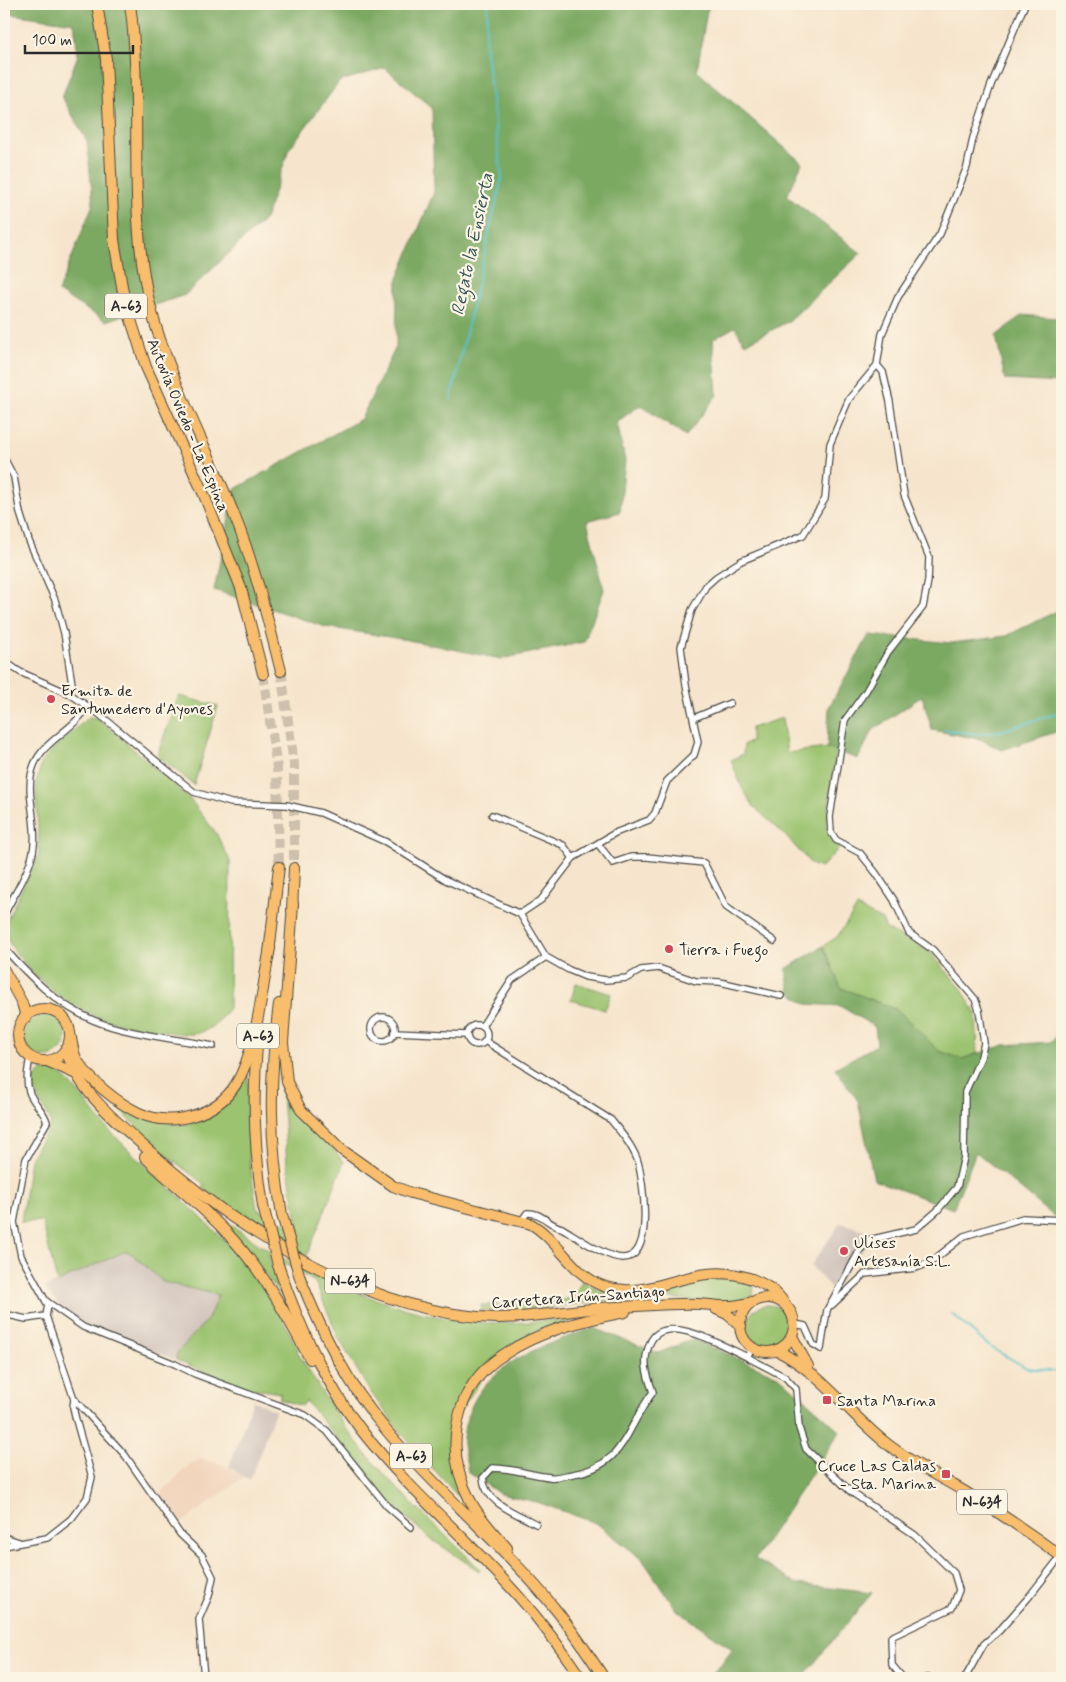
<svg xmlns="http://www.w3.org/2000/svg" width="1066" height="1682" viewBox="0 0 1066 1682" font-family="Mynerve,sans-serif">
<style>
.built{fill:#f2d5bd}
.industrial{fill:#cfc1ba}
.green{fill:#9bc36f;stroke:#63774d}
.forest{fill:#7ca962;stroke:#546a46}
.lines{fill:none;stroke-linecap:round;stroke-linejoin:round}
.stream{stroke:#54c2c9;stroke-width:2}
.highway-tunnel{stroke:#cdc0ac;stroke-width:10;stroke-dasharray:10 5;stroke-linecap:butt}
.street-casing{stroke:#494743;stroke-width:8}
.highway-casing{stroke:#494743;stroke-width:12}
.street{stroke:#fff;stroke-width:5.5}
.highway{stroke:#f9be6d;stroke-width:10}
.highway-bridge-casing{stroke:#494743;stroke-width:12;stroke-linecap:butt}
.highway-bridge{stroke:#f9be6d;stroke-width:10}
.poi-dot{fill:#d1495b;stroke:#fcf5e5;stroke-width:2}
.labels{text-anchor:middle;stroke-width:4.5;stroke-linejoin:round;paint-order:stroke}
.shield{fill:#fcf5e5;stroke:#6a6863;stroke-width:1}
.shield-label{font-size:15px;font-weight:bold;fill:#2b2b2b}
.street-label{font-size:16px;fill:#2b2b2b;stroke:#fcf5e5}
.poi-label{font-size:16px;fill:#2b2b2b;stroke:#fcf5e5;text-anchor:start}
.water-label{font-size:18px;font-style:italic;fill:#37585a;stroke:#fcf5e5}
</style>
<rect width="100%" height="100%" fill="#fcf5e5"/>
<filter id="ink" filterUnits="userSpaceOnUse"><feTurbulence type="fractalNoise" baseFrequency=".02" numOctaves="2"/><feDisplacementMap in="SourceGraphic" scale="10" xChannelSelector="R" yChannelSelector="G"/><feConvolveMatrix kernelMatrix="1 2 1 2 8 2 1 2 1" color-interpolation-filters="sRGB"/></filter>
<filter id="wash" filterUnits="userSpaceOnUse"><feTurbulence type="fractalNoise" baseFrequency=".0096" numOctaves="4" result="noise"/><feDisplacementMap in="SourceGraphic" scale="20" xChannelSelector="R" yChannelSelector="G"/><feGaussianBlur stdDeviation="1.12" result="paint"/><feColorMatrix in="noise" values="0 0 0 0 0 0 0 0 0 0 0 0 0 0 0 0 0 1.4 0 .05"/><feComposite in="paint" operator="in"/></filter>
<g filter="url(#wash)">
<rect width="100%" height="100%" fill="#f6e5cc"/>
<polygon class="built" points="200,1459 220,1464 245,1476 179,1525 157,1497 187,1467"/>
<g class="industrial">
<polygon points="840,1223 872,1232 874,1237 853,1260 834,1291 811,1266"/>
<polygon points="126,1251 132,1254 163,1282 218,1295 208,1319 177,1353 176,1360 83,1325 61,1307 44,1288"/>
<polygon points="253,1400 275,1411 250,1480 229,1467"/>
</g>
<g class="green">
<polygon points="179,696 218,706 194,785 157,755"/>
<path d="M89,717L98,718L189,798L216,833L230,861L229,1008C223,1016 217,1024 208,1029C193,1038 175,1033 159,1030C141,1027 121,1025 103,1019C64,1005 22,970 4,933V926L39,854L36,782L42,762L54,748Z"/>
<polygon points="782,718 787,753 827,748 836,751 826,828 840,847 821,868 812,865 783,833 754,807 742,788 731,760 743,754 744,744 751,742 751,728"/>
<polygon points="857,907 882,920 886,929 929,951 962,989 976,1014 978,1053 962,1059 939,1051 898,1010 841,988 823,946 837,937"/>
<polygon points="576,983 611,994 605,1010 571,1000"/>
<circle cx="45" cy="1036" r="21"/>
<path d="M55,1070C65,1073 95,1115 105,1126C146,1169 193,1206 234,1251C260,1279 281,1315 298,1349L297,1351C315,1381 333,1412 355,1440C391,1487 438,1527 480,1569L479,1571L428,1537L387,1500L306,1401L302,1406L280,1399V1393L245,1387L176,1360L177,1353L208,1319L218,1295L163,1282L132,1254L126,1251L57,1282L42,1221L21,1222L30,1159L51,1125C48,1105 21,1090 41,1071Z"/>
<path d="M248,1074L249,1159L257,1209L299,1230L287,1164L281,1082L290,1102L300,1118L327,1141L344,1162L307,1256L261,1230L203,1189L204,1184L162,1152L109,1099C129,1107 150,1118 171,1123C202,1132 235,1098 248,1074Z"/>
<path d="M195,1196C218,1213 240,1233 265,1248C325,1283 406,1316 475,1322C510,1325 546,1321 581,1317L500,1352L453,1421L451,1450L457,1482L465,1504L402,1434L369,1390L339,1339L315,1282L268,1254L283,1299L253,1258Z"/>
<path d="M709,1278C723,1278 743,1277 754,1288L753,1296C724,1309 681,1296 648,1298C592,1300 537,1312 481,1311V1305L540,1304L573,1298L582,1281C622,1310 666,1286 709,1278Z"/>
<circle cx="768" cy="1326" r="21"/>
</g>
<g class="forest">
<polygon points="4,4 712,4 707,11 697,71 802,163 787,196 861,253 789,321 745,344 735,327 713,339 717,395 686,436 640,405 617,422 625,460 620,512 587,521 604,590 584,642 501,659 408,640 326,627 214,590 235,489 361,419 396,347 397,281 434,192 432,108 385,68 340,81 289,149 265,219 185,295 106,321 58,292 93,204 87,141 62,97 78,55 74,23 4,13"/>
<polygon points="1022,315 1057,318 1062,316 1062,383 1005,380 996,336"/>
<polygon points="1062,605 1062,730 1002,750 980,739 932,730 922,696 873,730 858,759 827,748 829,707 869,635 952,643 1006,636 1055,612"/>
<polygon points="823,946 841,988 898,1010 939,1051 962,1059 1004,1045 1051,1042 1062,1029 1062,1223 976,1152 953,1209 874,1180 858,1101 835,1068 877,1045 875,1027 840,1006 806,1004 790,992 786,969"/>
<path d="M593,1328L658,1353L694,1339L780,1377L840,1431L755,1559L797,1584L872,1593L802,1678H705L718,1668L732,1649L677,1610L642,1559L596,1523L537,1502L500,1494L468,1472C467,1462 462,1449 463,1438C471,1367 535,1348 593,1328Z"/>
</g>
<g class="lines">
<g class="stream">
<polyline points="451,399 502,177 485,45 488,4"/>
<polyline points="945,730 978,734 1001,731 1062,712"/>
<polyline points="952,1314 990,1347 1027,1368 1062,1372"/>
</g>
</g>
</g>
<g filter="url(#ink)">
<g class="lines">
<g class="highway-tunnel">
<polyline points="281,671 294,764 294,868"/>
<polyline points="263,674 277,768 279,867"/>
</g>
<g class="street-casing">
<g id="street">
<polyline points="4,458 14,477 20,513 29,541 55,600 64,633 72,684 70,694"/>
<polyline points="4,661 20,672 70,694 99,714 194,792 231,803 287,805 321,813 386,842 446,880 520,914 546,957 569,970 586,977 606,980 627,978 641,970 658,968 696,981 720,982 781,996"/>
<polyline points="694,718 730,703"/>
<polyline points="492,815 563,845 573,858"/>
<polyline points="598,844 613,863 631,857 647,857 704,863 726,907 774,941"/>
<polyline points="520,914 541,900 573,858 615,833 649,820 655,813 667,781 694,755 698,742 686,685 681,647 692,610 706,586 716,577 741,561 803,535 825,499 830,444 849,399 877,365 882,334 898,297 940,234 967,167 973,138 991,85 1025,4"/>
<path d="M4,915C14,894 32,869 34,845C37,819 24,790 34,765C44,740 74,730 87,707"/>
<path d="M4,948C29,976 57,1005 93,1020C126,1034 176,1039 213,1046"/>
<circle cx="383" cy="1029" r="12"/>
<circle cx="477" cy="1035" r="10"/>
<polyline points="482,1026 512,980 546,957"/>
<polyline points="394,1032 466,1035"/>
<path d="M485,1041L611,1120C621,1133 633,1146 638,1162C643,1181 655,1258 623,1258C606,1258 577,1237 562,1228C548,1225 542,1212 527,1213L522,1220"/>
<polyline points="46,1301 83,1327 175,1364 195,1374 305,1415 327,1431 387,1506 411,1527"/>
<polyline points="832,1305 865,1274 916,1268 931,1262 964,1236 1023,1218 1062,1220"/>
<path d="M4,1314L26,1319L46,1316L48,1305L21,1256L14,1222L26,1159L47,1122C44,1111 35,1105 30,1094C25,1082 28,1069 30,1057"/>
<polyline points="46,1316 74,1399 125,1455 180,1534 202,1555 213,1577 209,1596 199,1619 204,1678"/>
<polyline points="795,1324 805,1326 813,1344 821,1349 827,1310 860,1250 869,1240 916,1229 937,1211 957,1187 964,1157 965,1092 981,1057 984,1043 979,1010 975,999 933,950 909,933 894,900 876,873 860,853 836,840 831,832 830,817 845,720 866,691 888,652 923,607 928,581 929,557 904,495 890,402 883,372 877,365"/>
<polyline points="752,1348 747,1357 785,1377 796,1389 799,1428 806,1449 851,1492 915,1535 954,1573 959,1590 952,1608 891,1637 892,1665 903,1678"/>
<path d="M536,1524C516,1513 485,1503 483,1478L492,1468C512,1468 531,1475 550,1477C557,1478 566,1475 573,1474C626,1465 625,1429 653,1392C650,1384 647,1375 646,1366C645,1358 647,1350 650,1343C664,1310 725,1347 747,1357"/>
<polyline points="4,1537 19,1542"/>
<polyline points="4,1546 47,1538 71,1519 87,1498 92,1477 76,1420 73,1407 74,1399"/>
<polyline points="926,1678 939,1678"/>
<polyline points="965,1678 984,1644 999,1631 1028,1598 1061,1556"/>
</g>
</g>
<g class="highway-casing">
<g id="highway">
<polyline points="97,4 106,59 114,240 124,298 146,367 204,495 241,588 263,674"/>
<path d="M130,4C144,104 126,206 150,305C168,377 205,443 233,512C254,563 267,617 281,671"/>
<path d="M293,904L283,1042L287,1082L301,1110L342,1150L393,1186L411,1193L531,1224C559,1240 574,1278 606,1287C656,1302 693,1258 752,1279C767,1285 776,1291 785,1304"/>
<polyline points="292,911 294,868"/>
<polyline points="269,953 279,867"/>
<polyline points="4,970 22,1003 26,1017"/>
<path d="M279,1004C269,1080 269,1139 282,1215"/>
<circle cx="44" cy="1035" r="26"/>
<path d="M70,1033C72,1042 73,1055 78,1062C92,1082 116,1102 139,1113C172,1128 217,1115 236,1084C257,1050 262,987 270,948"/>
<path d="M258,1034C252,1092 254,1149 263,1206"/>
<path d="M66,1048C74,1087 117,1122 146,1148C236,1231 372,1315 497,1318C538,1318 578,1308 619,1307C645,1306 672,1303 698,1304C720,1305 729,1309 752,1302"/>
<polyline points="47,1061 74,1073"/>
<path d="M145,1157C171,1183 201,1205 226,1232C262,1269 286,1314 310,1359"/>
<path d="M278,1265C298,1324 324,1382 362,1431C407,1488 463,1535 511,1588C537,1616 560,1647 581,1678"/>
<path d="M300,1278C322,1333 348,1385 386,1430C439,1493 504,1545 556,1610C573,1631 589,1655 604,1678"/>
<circle cx="767" cy="1325" r="27"/>
<polyline points="716,1309 727,1314 741,1326"/>
<polyline points="792,1336 808,1366"/>
<path d="M776,1350C821,1372 848,1413 886,1443C911,1463 940,1477 967,1493C1000,1513 1031,1534 1062,1557"/>
<path d="M507,1548C494,1533 479,1518 470,1500C443,1449 454,1387 503,1355C539,1331 583,1320 625,1312"/>
</g>
</g>
<use href="#street" class="street"/>
<use href="#highway" class="highway"/>
<g class="highway-bridge-casing">
<g id="highway-bridge">
<polyline points="263,1206 278,1265"/>
<polyline points="282,1215 300,1278"/>
</g>
</g>
<use href="#highway-bridge" class="highway-bridge"/>
</g>
</g>
<g class="poi-dot">
<circle cx="51" cy="699" r="5"/>
<circle cx="669" cy="949" r="5"/>
<circle cx="844" cy="1251" r="5"/>
<rect x="822" y="1395" width="10" height="10" rx="2.5"/>
<rect x="941" y="1469" width="10" height="10" rx="2.5"/>
</g>
<g class="labels">
<g class="shield">
<rect x="105" y="293.5" width="42" height="25" rx="4"/>
<rect x="237" y="1023.5" width="42" height="25" rx="4"/>
<rect x="325" y="1268.5" width="50" height="25" rx="4"/>
<rect x="390" y="1443.5" width="42" height="25" rx="4"/>
<rect x="957" y="1489.5" width="50" height="25" rx="4"/>
</g>
<g class="shield-label">
<text x="126" y="311">A-63</text>
<text x="258" y="1041">A-63</text>
<text x="350" y="1286">N-634</text>
<text x="411" y="1461">A-63</text>
<text x="982" y="1507">N-634</text>
</g>
<g class="street-label">
<text transform="translate(189 425) rotate(67)" y="6">Autovía Oviedo - La Espina</text>
<text transform="translate(578 1296) rotate(-4)" y="6">Carretera Irún-Santiago</text>
</g>
<g class="poi-label">
<text x="61" y="696">Ermita de<tspan x="61" dy="18">Santumedero d'Ayones</tspan></text>
<text x="679" y="955">Tierra i Fuego</text>
<text x="854" y="1248">Ulises<tspan x="854" dy="18">Artesanía S.L.</tspan></text>
<text x="837" y="1406">Santa Marina</text>
<text x="936" y="1471" text-anchor="end">Cruce Las Caldas<tspan x="936" dy="18">- Sta. Marina</tspan></text>
</g>
<g class="water-label">
<text transform="translate(472 244) rotate(-78)" y="6">Regato la Ensierta</text>
</g>
</g>
<rect width="1066" height="1682" fill="none" stroke="#fcf5e5" stroke-width="20"/>
<path d="M25 45v8h108v-8" fill="none" stroke="#2b2b2b" stroke-width="2.5"/>
<text x="32" y="45" font-size="15" fill="#2b2b2b" stroke="#fcf5e5" stroke-width="4" paint-order="stroke">100 m</text>
</svg>
